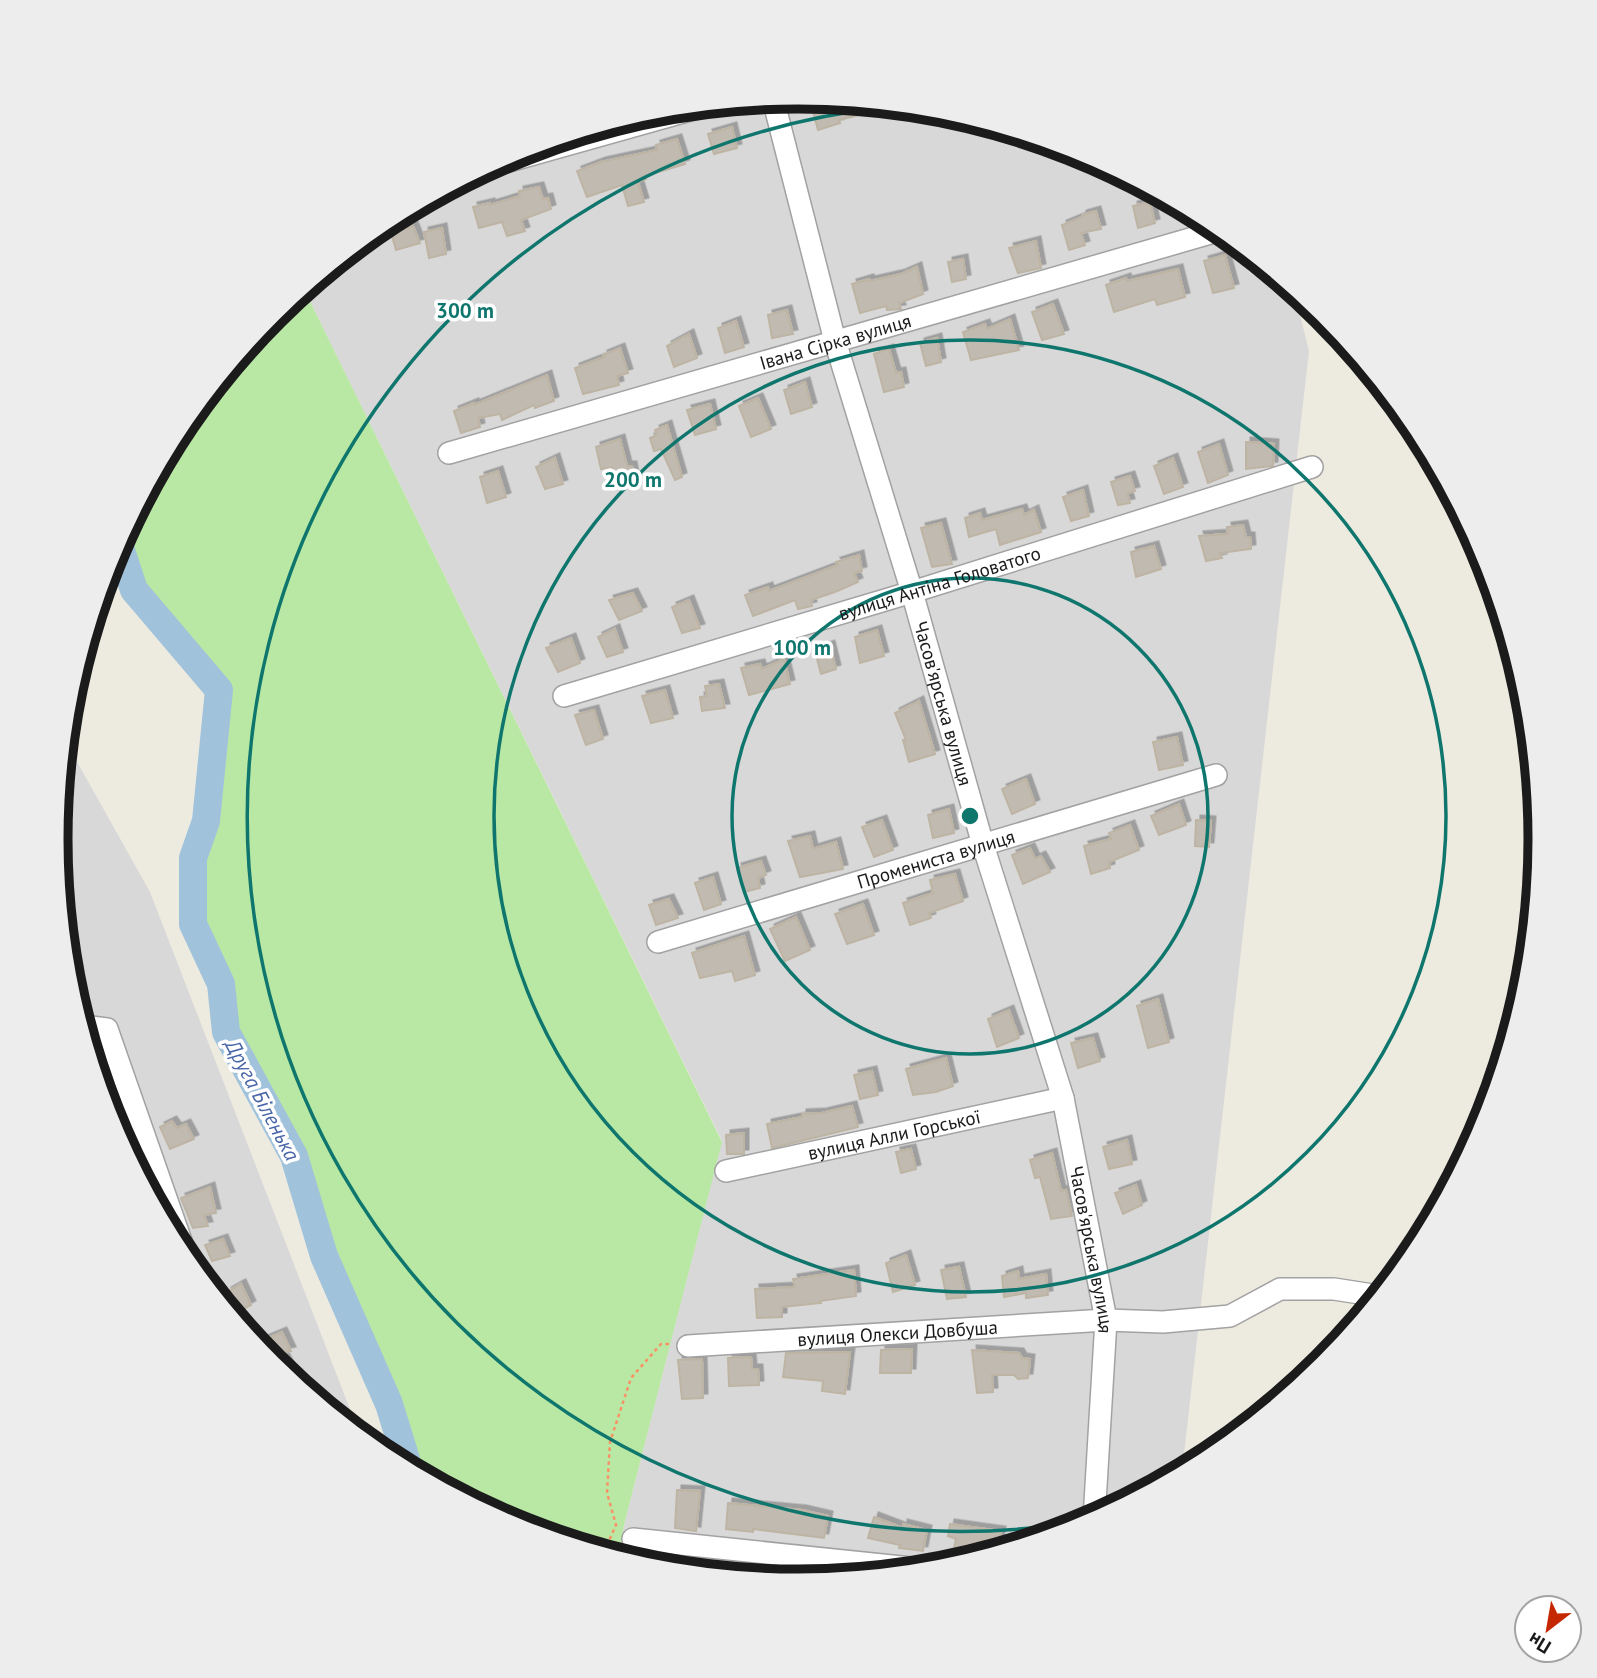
<svg xmlns="http://www.w3.org/2000/svg" width="1597" height="1678" viewBox="0 0 1597 1678" font-family="'PT Sans',sans-serif">
<style>
.residential{fill:#d9d8d8}
.grass{fill:#b9e8a5}
.lines{fill:none;stroke-linecap:round;stroke-linejoin:round}
.river{stroke:#a0c2db;stroke-width:28}
.building{fill:#c1bab0;stroke:#beb4a3;stroke-width:2;filter:url(#shadow)}
.minor-casing{stroke:#a2a2a2;stroke-width:24}
.path{stroke:#f99165;stroke-width:2.5;stroke-dasharray:3.5 3.5;stroke-linecap:butt}
.minor{stroke:#fff;stroke-width:21}
.ring{fill:none;stroke:#0f766e;stroke-width:3.5}
.labels{text-anchor:middle;stroke-width:7;stroke-linejoin:round;paint-order:stroke}
.street-label{font-size:19px;fill:#1b1b1b;stroke:#fff}
.water-label{font-size:21px;font-style:italic;fill:#4966a9;stroke:#fff}
.rim{fill:none;stroke:#1b1b1b;stroke-width:9}
.centre{fill:#0f766e;stroke:#fff;stroke-width:3.5}
.ring-label{font-size:21px;text-anchor:middle;font-weight:bold;fill:#0f766e;stroke:#fff;stroke-width:7;stroke-linejoin:round;paint-order:stroke}
</style>
<defs>
<filter id="shadow"><feDropShadow dx="4.5" dy="-4.5" stdDeviation="0" flood-color="#0004"/></filter>
</defs>
<rect width="100%" height="100%" fill="#edebe0"/>
<g class="residential">
<polygon points="799,97 944,111 1083,153 1211,222 1294,290 1309,351 1182,1472 1082,1525 943,1567 798,1581 653,1567 619,1557 624,1525 722,1141 304,289 386,221 515,153 654,111"/>
<polygon points="66,742 150,892 360,1435 273,1364 181,1251 112,1123 70,983 56,839"/>
<polygon points="1538,810 1541,839 1527,984 1523,995"/>
</g>
<polygon class="grass" points="304,289 722,1142 624,1525 619,1557 514,1525 409,1469 389,1404 324,1256 294,1156 226,1032 221,984 193,924 193,858 206,821 219,690 134,590 119,544 181,426 274,314"/>
<g class="lines">
<polyline class="river" points="119,544 134,590 219,690 206,821 193,858 193,924 221,984 226,1032 294,1156 324,1256 389,1404 409,1469"/>
</g>
<g class="building">
<polygon points="846,101 891,106 891,107 839,120 840,123 818,130 813,112"/>
<polygon points="732,127 737,148 714,154 708,134"/>
<polygon points="677,139 685,164 645,176 646,179 638,182 644,202 628,206 622,185 587,197 577,171 601,162 657,150 656,145"/>
<polygon points="539,187 543,199 548,198 551,209 521,220 525,231 507,236 502,222 479,228 473,207 490,203 490,205 520,196 519,191"/>
<polygon points="1150,202 1155,223 1138,228 1133,206"/>
<polygon points="1096,211 1101,229 1081,233 1085,245 1069,250 1062,225 1082,217 1082,215"/>
<polygon points="413,226 420,243 396,250 391,233"/>
<polygon points="442,228 446,254 429,258 424,232"/>
<polygon points="1036,241 1041,268 1018,273 1009,248"/>
<polygon points="1225,255 1234,288 1213,293 1204,261"/>
<polygon points="963,259 966,279 952,282 948,262"/>
<polygon points="917,267 923,294 899,303 901,309 887,310 886,306 860,313 852,284 869,279 870,281 901,274"/>
<polygon points="1178,269 1185,297 1157,305 1155,299 1114,312 1106,285 1126,278 1127,281"/>
<polygon points="1053,304 1064,334 1042,340 1032,312"/>
<polygon points="787,310 793,334 772,338 768,315"/>
<polygon points="1010,319 1019,350 971,360 963,332 985,324 987,329"/>
<polygon points="736,321 744,347 725,353 718,328"/>
<polygon points="689,334 697,358 674,367 667,346"/>
<polygon points="937,338 941,362 926,366 920,343"/>
<polygon points="620,348 628,373 617,376 619,385 583,394 575,368 604,357 603,355"/>
<polygon points="889,349 896,373 901,372 904,387 884,392 874,354"/>
<polygon points="547,375 554,401 535,408 534,405 502,420 500,414 478,418 480,427 461,433 454,411 474,403 474,405"/>
<polygon points="805,382 812,407 791,414 784,390"/>
<polygon points="758,398 771,429 751,437 739,406"/>
<polygon points="710,404 716,429 695,435 687,410"/>
<polygon points="667,425 682,477 675,480 661,449 654,451 650,438 657,435 655,430"/>
<polygon points="620,439 627,466 632,466 634,476 623,480 620,472 615,472 612,467 601,469 596,447"/>
<polygon points="1246,442 1274,444 1273,466 1246,469"/>
<polygon points="1219,444 1228,475 1208,483 1198,452"/>
<polygon points="555,458 563,484 545,489 536,467"/>
<polygon points="1173,458 1183,487 1164,494 1154,466"/>
<polygon points="498,471 506,497 487,503 480,477"/>
<polygon points="1130,476 1135,491 1127,493 1130,503 1118,505 1111,482"/>
<polygon points="1083,490 1089,516 1071,521 1063,497"/>
<polygon points="1022,509 1024,515 1034,510 1041,532 1000,545 996,529 969,537 965,518 980,513 982,520"/>
<polygon points="941,523 952,564 932,567 921,528"/>
<polygon points="1243,525 1246,537 1250,537 1251,549 1220,553 1222,558 1206,561 1199,536 1228,534 1227,527"/>
<polygon points="1154,546 1161,569 1136,577 1131,552"/>
<polygon points="859,555 862,571 854,573 858,582 835,592 811,600 812,606 798,609 795,600 753,616 745,595 768,587 769,591 838,565 836,562"/>
<polygon points="633,593 642,611 619,620 609,600"/>
<polygon points="689,600 700,628 682,633 672,607"/>
<polygon points="615,629 623,652 607,657 598,637"/>
<polygon points="877,630 884,656 860,663 855,637"/>
<polygon points="571,638 580,663 558,672 546,648"/>
<polygon points="830,645 836,669 821,674 815,651"/>
<polygon points="784,659 790,684 749,695 741,668 760,664 762,669"/>
<polygon points="719,684 725,708 702,711 700,697 707,696 705,686"/>
<polygon points="665,690 673,718 651,723 642,696"/>
<polygon points="919,701 935,754 909,762 903,740 906,740 895,713"/>
<polygon points="594,710 603,739 586,745 575,715"/>
<polygon points="1177,737 1183,765 1159,770 1153,742"/>
<polygon points="1026,779 1035,804 1012,814 1002,789"/>
<polygon points="1179,804 1186,825 1159,835 1151,816"/>
<polygon points="949,809 954,833 933,838 928,815"/>
<polygon points="882,820 893,850 874,857 862,827"/>
<polygon points="1196,820 1211,821 1209,847 1195,846"/>
<polygon points="1130,825 1139,850 1109,862 1110,868 1091,874 1084,846 1111,839 1109,833"/>
<polygon points="810,836 813,849 836,842 843,869 800,877 788,841"/>
<polygon points="1030,848 1035,859 1041,856 1050,872 1023,884 1012,855"/>
<polygon points="761,861 766,875 758,878 760,888 744,892 737,868"/>
<polygon points="955,874 963,901 929,913 931,918 910,925 903,903 933,893 930,880"/>
<polygon points="713,877 721,904 704,910 695,883"/>
<polygon points="669,899 678,918 656,925 649,905"/>
<polygon points="863,904 874,935 847,944 835,914"/>
<polygon points="796,917 810,950 785,961 770,929"/>
<polygon points="744,936 755,975 735,981 732,971 700,978 692,953"/>
<polygon points="1158,999 1169,1042 1148,1048 1137,1006"/>
<polygon points="1009,1010 1019,1038 997,1047 988,1019"/>
<polygon points="1093,1038 1100,1061 1078,1068 1071,1043"/>
<polygon points="946,1058 953,1086 936,1092 913,1095 906,1069"/>
<polygon points="872,1071 878,1095 860,1099 854,1075"/>
<polygon points="852,1106 858,1127 772,1148 767,1124 802,1117 802,1114 822,1113"/>
<polygon points="172,1121 177,1128 186,1124 194,1139 170,1149 160,1127"/>
<polygon points="744,1133 744,1154 727,1154 726,1135"/>
<polygon points="1127,1140 1132,1164 1109,1169 1103,1147"/>
<polygon points="911,1149 916,1169 901,1173 896,1152"/>
<polygon points="1052,1153 1061,1191 1066,1190 1072,1216 1051,1219 1040,1177 1035,1178 1030,1160"/>
<polygon points="1136,1185 1142,1205 1123,1214 1115,1193"/>
<polygon points="210,1187 216,1213 204,1215 208,1226 193,1228 181,1198"/>
<polygon points="223,1239 230,1256 212,1261 205,1245"/>
<polygon points="906,1255 915,1285 893,1292 886,1263"/>
<polygon points="959,1267 966,1297 947,1299 941,1270"/>
<polygon points="854,1270 856,1296 820,1301 821,1303 782,1307 782,1317 757,1318 755,1289 795,1287 793,1279"/>
<polygon points="1018,1271 1019,1279 1046,1274 1048,1295 1026,1298 1026,1293 1004,1297 1002,1276"/>
<polygon points="241,1284 251,1305 238,1312 227,1292"/>
<polygon points="282,1332 291,1351 282,1353 299,1385 273,1364 256,1343"/>
<polygon points="912,1349 911,1373 880,1373 881,1350"/>
<polygon points="972,1350 1019,1353 1022,1358 1030,1359 1028,1378 1018,1379 1014,1375 992,1375 993,1392 977,1393"/>
<polygon points="850,1352 845,1394 822,1391 823,1381 783,1377 786,1353"/>
<polygon points="751,1357 752,1369 758,1369 759,1385 729,1386 728,1358"/>
<polygon points="702,1359 703,1398 682,1399 678,1360"/>
<polygon points="677,1490 700,1491 696,1531 675,1528"/>
<polygon points="728,1503 802,1510 828,1516 824,1538 753,1529 753,1532 726,1529"/>
<polygon points="874,1517 903,1528 903,1524 927,1530 923,1551 899,1548 900,1545 868,1538"/>
<polygon points="950,1524 1001,1531 997,1551 984,1555 968,1553 967,1556 953,1553 956,1539 948,1536"/>
</g>
<g class="lines">
<g class="minor-casing">
<g id="minor">
<path id="s1" d="M773,99L835,341L912,592L983,845L1063,1098L1106,1320L1094,1519"/>
<polyline points="491,166 705,106"/>
<path id="s2" d="M449,453L1221,230"/>
<path id="s3" d="M564,696L912,592L1312,467"/>
<path id="s4" d="M658,942L1216,775"/>
<polyline points="83,1026 107,1029 187,1258"/>
<path id="s5" d="M726,1171L1063,1098"/>
<path id="s6" d="M688,1346L1106,1320L1163,1322L1230,1316L1280,1289H1334L1379,1296"/>
<polyline points="633,1539 921,1569"/>
</g>
</g>
<g class="path">
<polyline points="583,1546 608,1543"/>
<polyline points="604,1552 616,1525 607,1493 610,1442 631,1378 661,1344 670,1344"/>
</g>
<use href="#minor" class="minor"/>
</g>
<g class="ring">
<circle cx="970" cy="816" r="238"/>
<circle cx="970" cy="816" r="476"/>
<path d="M1088 1520A714 714 0 1 1 889 107"/>
</g>
<g class="labels">
<g class="street-label">
<text dy="7" stroke="none"><textPath href="#s2" startOffset="402">Івана Сірка вулиця</textPath></text>
<text dy="7" stroke="none"><textPath href="#s3" startOffset="392">вулиця Антіна Головатого</textPath></text>
<text dy="7" stroke="none"><textPath href="#s1" startOffset="628">Часов'ярська вулиця</textPath></text>
<text dy="7" stroke="none"><textPath href="#s4" startOffset="290">Промениста вулиця</textPath></text>
<text dy="7" stroke="none"><textPath href="#s5" startOffset="172">вулиця Алли Горської</textPath></text>
<text dy="7" stroke="none"><textPath href="#s1" startOffset="1195">Часов'ярська вулиця</textPath></text>
<text dy="7" stroke="none"><textPath href="#s6" startOffset="210">вулиця Олекси Довбуша</textPath></text>
</g>
<g class="water-label">
<text transform="translate(262 1100) rotate(62)" y="7">Друга Біленька</text>
</g>
</g>
<path d="M0 0H1597V1678H0ZM68 839a730 730 0 1 1 1460 0a730 730 0 1 1-1460 0Z" fill="#ededed" fill-rule="evenodd"/>
<path class="rim" d="M68 839a730 730 0 1 1 1460 0a730 730 0 1 1-1460 0Z"/>
<circle cx="970" cy="816" r="10" class="centre"/>
<g class="ring-label">
<text x="465" y="318">300 m</text>
<text x="633" y="487">200 m</text>
<text x="802" y="655">100 m</text>
</g>
<g transform="translate(1548 1629) rotate(211)"><circle r="33" fill="#ffffff" stroke="#a4a4a4" stroke-width="2"/>
<path d="M0-5L12 26L0 18L-12 26Z" fill="#c52701"/>
<text y="-10" font-size="19" font-weight="bold" text-anchor="middle" fill="#1b1b1b">Пн</text>
</g>
</svg>
